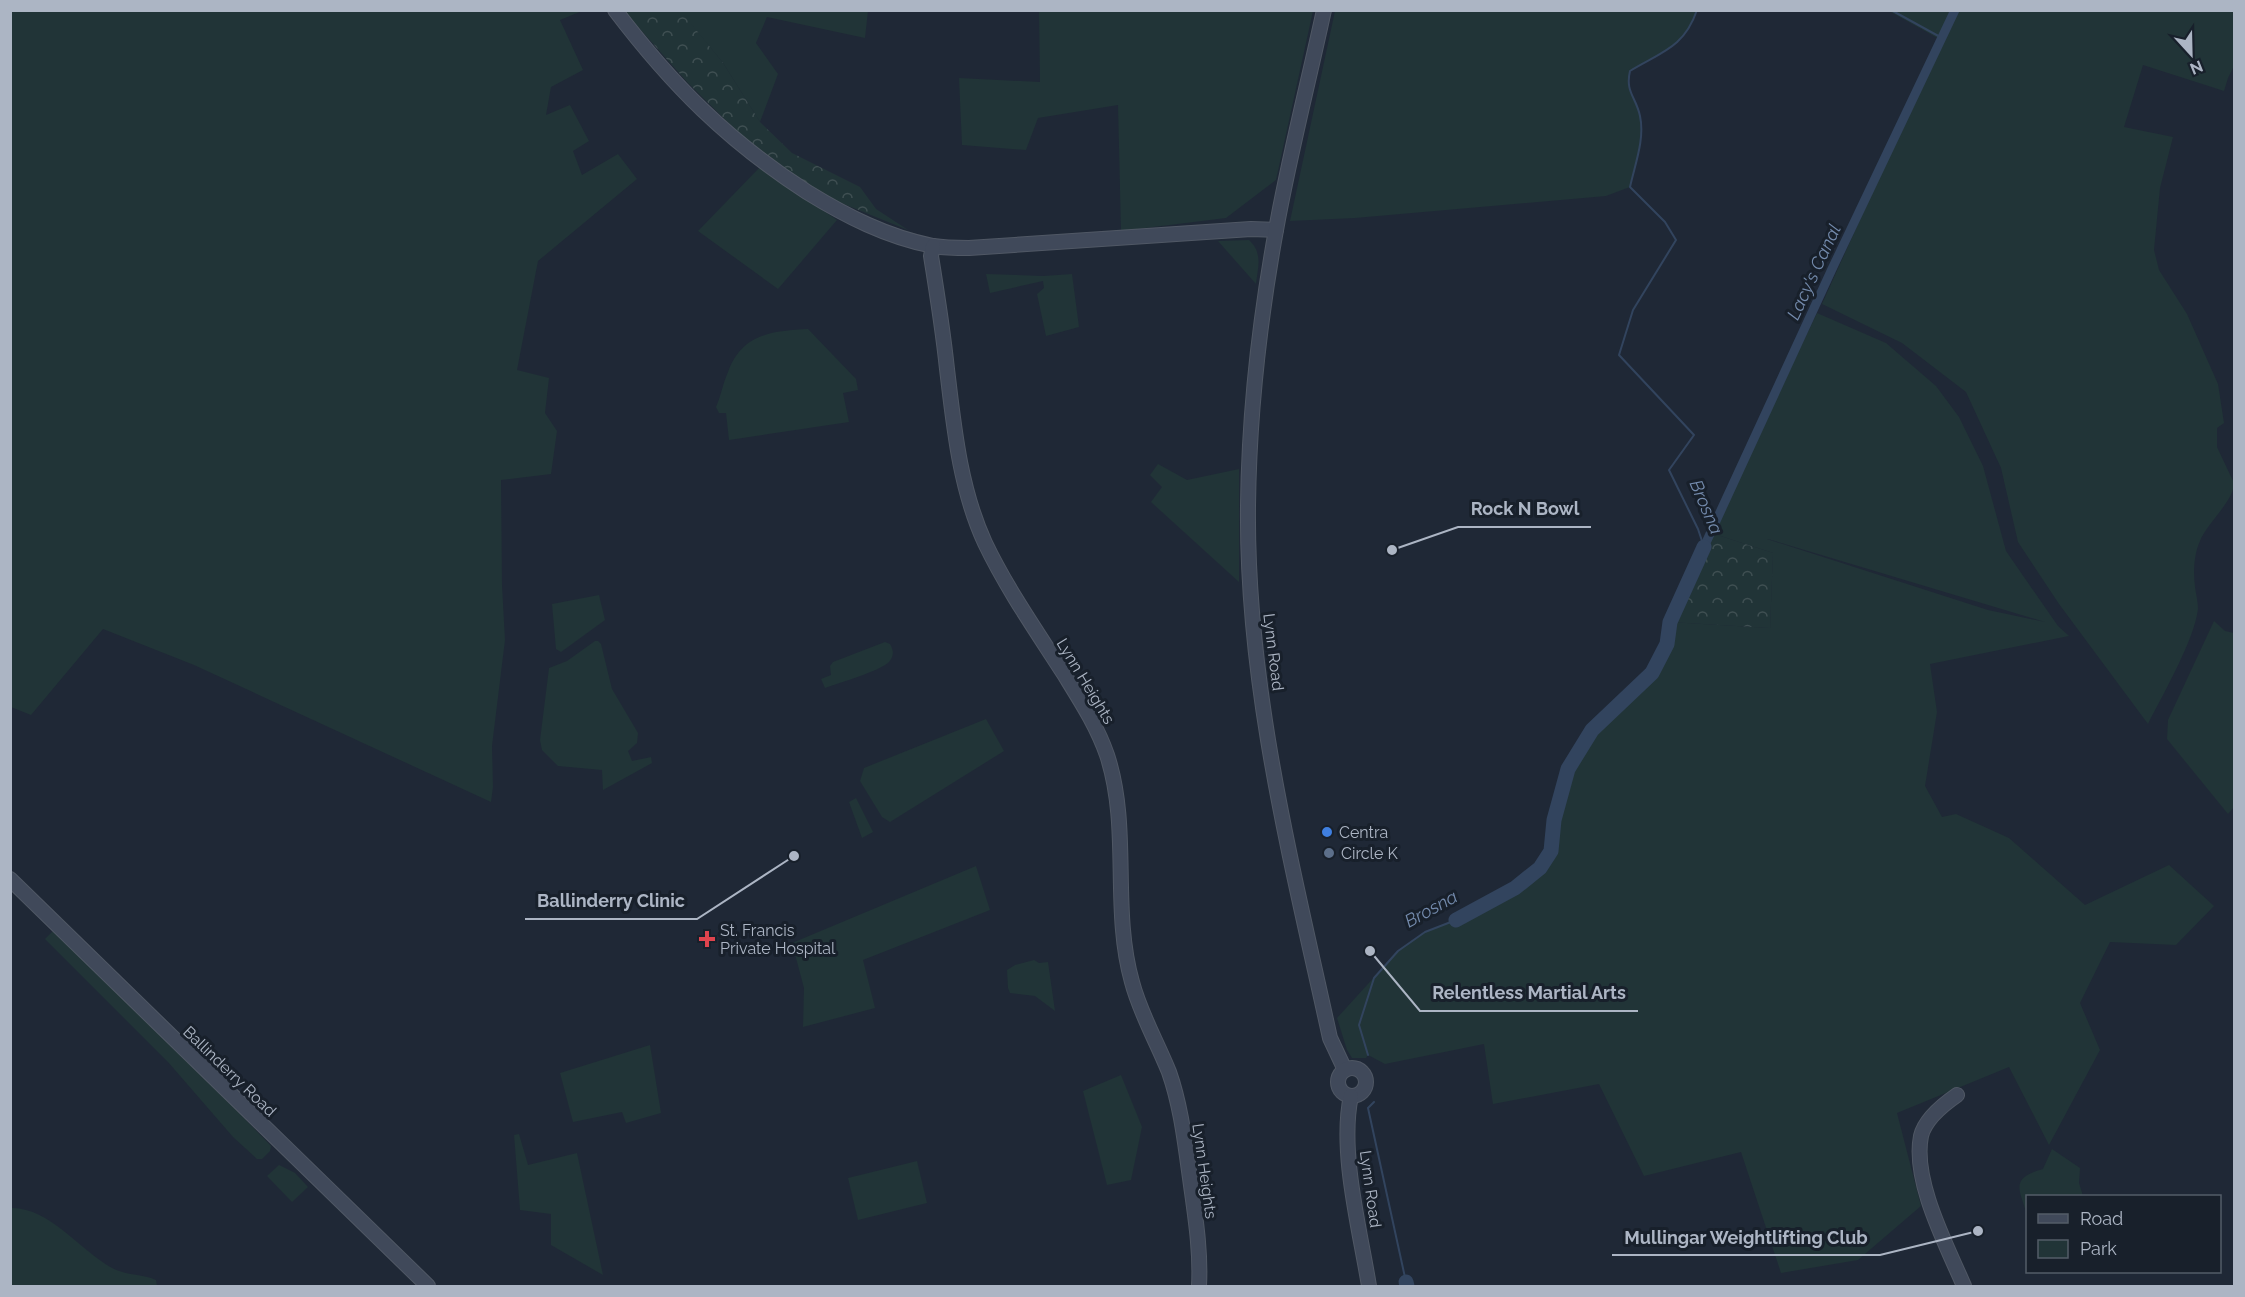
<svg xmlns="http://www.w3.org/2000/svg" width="2245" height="1297" viewBox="0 0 2245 1297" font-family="Raleway,sans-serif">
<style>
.green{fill:#213437;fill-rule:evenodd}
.forest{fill:url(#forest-crowns)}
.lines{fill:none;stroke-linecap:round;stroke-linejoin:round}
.stream{stroke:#32445e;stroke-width:2}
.canal{stroke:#32445e;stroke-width:9}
.river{stroke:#32445e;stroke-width:15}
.secondary-casing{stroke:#505865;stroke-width:16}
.secondary{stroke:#40495a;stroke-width:14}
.shop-dot{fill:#3f7fe0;stroke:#18202b;stroke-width:2}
.service-dot{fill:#5c6f8a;stroke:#18202b;stroke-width:2}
.health-dot{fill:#e0444e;stroke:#18202b;stroke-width:2}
.labels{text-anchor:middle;stroke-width:6;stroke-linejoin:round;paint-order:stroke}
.street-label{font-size:16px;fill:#acb5c4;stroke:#18202b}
.poi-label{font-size:16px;fill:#acb5c4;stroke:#18202b;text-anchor:start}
.water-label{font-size:18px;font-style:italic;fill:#748bad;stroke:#18202b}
.leader{fill:none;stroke:#acb5c4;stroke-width:2}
.callout-dot{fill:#acb5c4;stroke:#18202b;stroke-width:2}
.callout-label{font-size:18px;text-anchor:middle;font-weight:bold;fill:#acb5c4;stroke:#18202b;stroke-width:6;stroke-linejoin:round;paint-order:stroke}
</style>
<defs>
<pattern id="forest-crowns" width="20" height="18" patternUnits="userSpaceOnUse" patternTransform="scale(1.5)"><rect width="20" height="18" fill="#213437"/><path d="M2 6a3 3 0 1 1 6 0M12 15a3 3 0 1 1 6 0" fill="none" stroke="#3f4f52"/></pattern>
</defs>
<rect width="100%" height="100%" fill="#1f2836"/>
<g class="green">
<polygon points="11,10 582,11 560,20 583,70 551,87 546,115 570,105 589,141 573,151 582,175 618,154 637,179 538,261 517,370 549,378 545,413 557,431 551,474 501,480 502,585 505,640 492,746 493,787 491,802 194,665 103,629 31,715 11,707"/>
<polygon points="680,11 868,11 865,38 767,17 756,43 778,74 760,122 723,63"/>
<polygon points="1039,11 1313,11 1276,180 1226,218 1121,231 1118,105 1038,118 1026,150 962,145 959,78 1040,82"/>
<path d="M1335,11V10L1697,11C1684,48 1661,52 1630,71C1625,92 1636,98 1640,116C1645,139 1635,164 1630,187L1606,196L1355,218L1290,221Z"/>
<path d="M1889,11H2234V66L2228,78L2224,91L2143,65L2124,127L2173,137L2160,188L2154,250L2159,270L2187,314L2218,384L2224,423L2217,428V447L2234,483C2234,501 2207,523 2200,541C2194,554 2193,572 2195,587C2196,594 2198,602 2198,609C2194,641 2163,694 2148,724L2059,604L2018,542L2001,468L1966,392L1902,343L1822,304L1941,40Z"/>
<polygon points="760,167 837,220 778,289 698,231"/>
<path d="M1249,240C1263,253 1258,267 1256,284L1218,241Z"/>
<polygon points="986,274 1043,276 1072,274 1079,327 1046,336 1037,294 1044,288 1043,281 990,293"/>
<path d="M1817,313L1886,343L1936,386L1959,417L1983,466L2006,551L2058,626L2069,636L1930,664L1937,712L1925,786L1942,817L1956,814L2009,838L2085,905L2169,865L2214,906L2176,945L2110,942L2080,1003L2100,1050L2049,1145L2009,1067L1897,1113L1921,1206L1858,1260L1781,1273L1741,1152L1644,1176L1599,1084L1493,1104L1484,1044L1385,1064L1368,1055L1366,1058H1352L1347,1050L1337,1018L1398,951L1425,932L1456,920L1515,888L1540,868L1551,851L1554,820L1568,769L1592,730L1652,673L1667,644L1670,622L1770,628L1773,553L1711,533ZM1767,539H1768L2045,622L1988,610Z"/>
<path d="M808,329L856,379L858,390L843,393L849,422L729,440L726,413H719L716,407C721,396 723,383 728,372C742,333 773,331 808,329Z"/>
<polygon points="1158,464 1187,480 1239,469 1239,582 1151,502 1162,487 1150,475"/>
<polygon points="599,595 605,620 561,652 556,649 552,604"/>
<polygon points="2214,621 2225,631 2234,633 2234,807 2228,814 2167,739 2168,720"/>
<polygon points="595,641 598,641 601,644 612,689 638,733 637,743 628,751 632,761 651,757 652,763 603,790 602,770 558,766 542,750 540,740 549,668 567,661"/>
<path d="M885,642L890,644C894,651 894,656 889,662C880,671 839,683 825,688L821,679L831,675L830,666L833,662Z"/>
<polygon points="986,719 1004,751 890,822 882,817 860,781 864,768"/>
<polygon points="856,798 873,832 862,838 849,802"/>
<polygon points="976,866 990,910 863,960 875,1008 803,1027 804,988 792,943"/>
<polygon points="53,931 238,1112 271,1146 270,1151 262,1159 257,1159 233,1137 168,1062 45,939"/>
<polygon points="1034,960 1039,963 1048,962 1055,1011 1035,996 1010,993 1008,988 1007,970 1015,965"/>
<polygon points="650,1045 661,1113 626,1123 622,1112 573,1122 560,1073"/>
<polygon points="1121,1075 1142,1127 1131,1180 1107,1185 1083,1091"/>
<polygon points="519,1134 528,1165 577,1153 603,1275 551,1245 551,1214 520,1210 514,1135"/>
<path d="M2052,1149L2080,1168L2079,1183L2083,1196H2028L2027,1214C2018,1187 2011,1178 2043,1169Z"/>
<polygon points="917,1161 927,1203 858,1220 848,1178"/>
<polygon points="279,1165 295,1173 308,1187 292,1202 267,1176"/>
<path d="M11,1208C49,1207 81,1251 112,1268C127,1276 144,1274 156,1280L157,1286H11Z"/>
</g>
<g class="forest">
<polygon points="680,10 723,63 760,122 792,153 860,187 876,209 908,230 829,198 758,152 688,83 624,11"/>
<polygon points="1711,533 1773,553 1770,628 1670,622"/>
</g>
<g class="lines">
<g class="stream">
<path d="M1697,10C1684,48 1661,52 1630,71C1625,92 1636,97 1640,116C1645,139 1635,164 1630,187L1665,222L1676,240L1633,310L1619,355L1694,435L1669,470L1698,529L1704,547"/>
<polyline points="1891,10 1942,38"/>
<polyline points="1368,1055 1359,1025 1374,978 1398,951 1425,932 1456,920"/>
<polyline points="1374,1102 1368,1108 1406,1282"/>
</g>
<polyline class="canal" points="1704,547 1832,269 1955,10"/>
<g class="river">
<polyline points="1456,920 1515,888 1540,868 1551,851 1554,820 1568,769 1592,730 1652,673 1667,644 1670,622 1704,547"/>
<polyline points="1406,1282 1407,1286"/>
</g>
<g class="secondary-casing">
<g id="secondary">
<path d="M615,10C672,85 728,141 807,192C846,216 887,237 933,246C945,248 957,248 969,248L1251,229L1276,230"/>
<path d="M1324,10C1308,84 1289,157 1276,230C1260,318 1249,417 1248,506C1246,687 1292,864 1330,1038L1345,1070"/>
<path d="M933,246L931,256C937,293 943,331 947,369C954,428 960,489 985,543C1007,589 1037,632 1064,674C1080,700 1097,726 1107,755C1131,828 1111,908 1132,982C1140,1013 1157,1042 1169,1072C1181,1106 1185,1143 1190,1178C1195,1215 1201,1250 1199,1286"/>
<polyline points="10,879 428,1286"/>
<circle cx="1352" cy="1082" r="14"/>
<path d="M1957,1095C1944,1104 1925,1119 1921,1136C1912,1181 1947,1246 1964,1286"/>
<path d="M1351,1096C1339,1151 1360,1230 1369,1286"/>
</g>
</g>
<use href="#secondary" class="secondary"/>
</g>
<circle class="shop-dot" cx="1327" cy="832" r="6"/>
<circle class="service-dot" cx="1329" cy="853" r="6"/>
<path class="health-dot" d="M704 930h6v6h6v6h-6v6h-6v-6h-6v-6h6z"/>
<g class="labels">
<g class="street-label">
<text transform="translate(1274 652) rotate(83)" y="6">Lynn Road</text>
<text transform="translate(1086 681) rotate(59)" y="6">Lynn Heights</text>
<text transform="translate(230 1071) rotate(44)" y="6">Ballinderry Road</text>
<text transform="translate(1205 1171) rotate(82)" y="6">Lynn Heights</text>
<text transform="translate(1371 1189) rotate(82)" y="6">Lynn Road</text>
</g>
<g class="poi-label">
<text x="1339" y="838">Centra</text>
<text x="1341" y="859">Circle K</text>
<text x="720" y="936">St. Francis<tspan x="720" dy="18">Private Hospital</tspan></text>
</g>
<g class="water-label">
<text transform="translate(1814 272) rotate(-65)" y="6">Lacy's Canal</text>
<text transform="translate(1706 507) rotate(67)" y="6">Brosna</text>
<text transform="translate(1431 909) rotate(-29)" y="6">Brosna</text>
</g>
</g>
<path class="leader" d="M1392 550L1458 527H1591M794 856L697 919H525M1370 951L1420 1011H1638M1978 1231L1880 1255H1612"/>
<g class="callout-dot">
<circle cx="1392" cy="550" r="6"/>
<circle cx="794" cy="856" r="6"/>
<circle cx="1370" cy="951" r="6"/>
<circle cx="1978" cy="1231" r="6"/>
</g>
<g class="callout-label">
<text x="1525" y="515">Rock N Bowl</text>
<text x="611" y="907">Ballinderry Clinic</text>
<text x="1529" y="999">Relentless Martial Arts</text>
<text x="1746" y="1244">Mullingar Weightlifting Club</text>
</g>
<rect width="2245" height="1297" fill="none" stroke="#acb5c4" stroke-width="24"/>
<rect x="2026" y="1195" width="195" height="78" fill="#18202b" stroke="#535c68" stroke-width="1.5"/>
<rect x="2038" y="1214" width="30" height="9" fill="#40495a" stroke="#535c68" stroke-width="1.5"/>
<text x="2080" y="1225" font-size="18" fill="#acb5c4">Road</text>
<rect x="2038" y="1240" width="30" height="18" fill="#213437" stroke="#535c68" stroke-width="1.5"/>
<text x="2080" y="1255" font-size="18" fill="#acb5c4">Park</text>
<g transform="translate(2191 54) rotate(158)" stroke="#18202b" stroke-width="4.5" paint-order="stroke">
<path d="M0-4.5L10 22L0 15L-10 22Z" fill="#acb5c4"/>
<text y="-9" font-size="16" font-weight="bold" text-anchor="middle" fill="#acb5c4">N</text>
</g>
</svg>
